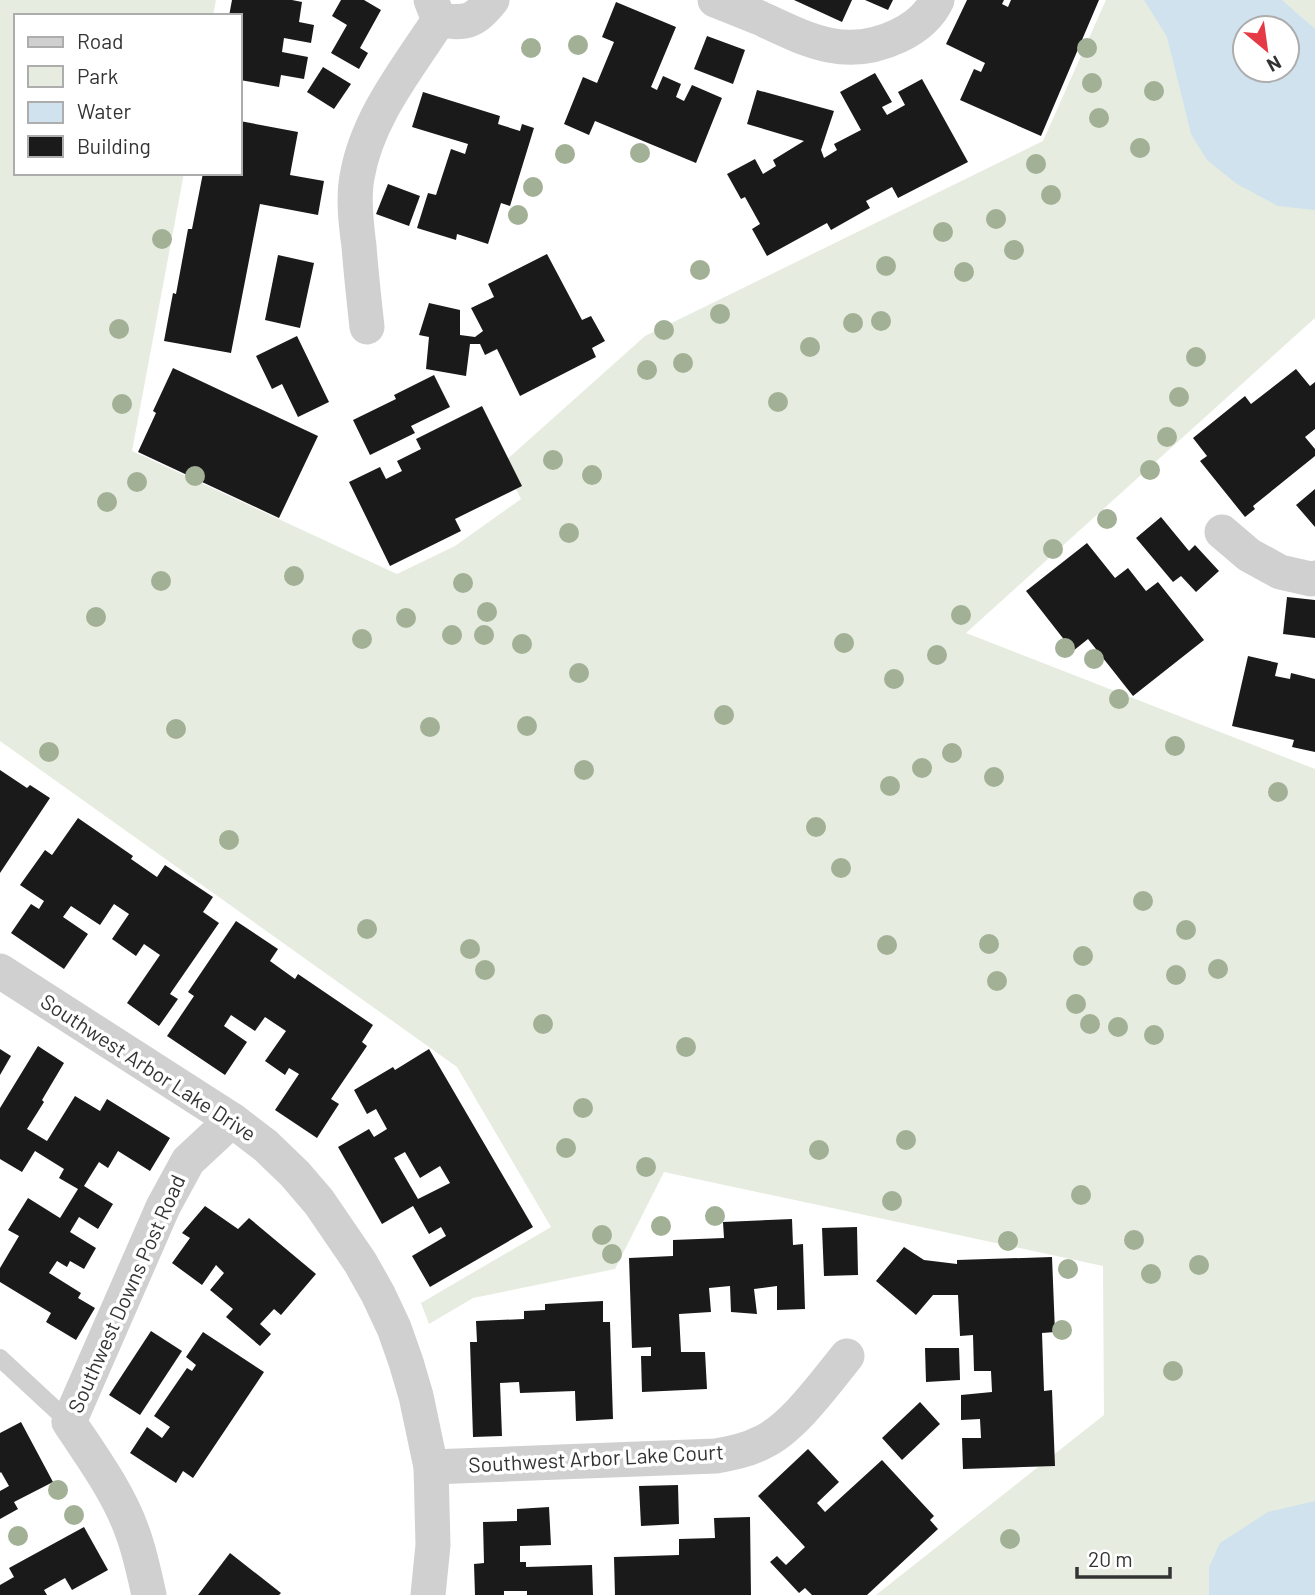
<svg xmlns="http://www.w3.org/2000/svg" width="1315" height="1595" viewBox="0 0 1315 1595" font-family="Barlow,sans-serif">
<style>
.green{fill:#e6ecdf;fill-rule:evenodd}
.water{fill:#cfe2ee;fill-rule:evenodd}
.building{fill:#1a1a1a;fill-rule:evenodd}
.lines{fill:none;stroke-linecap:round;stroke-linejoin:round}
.service{stroke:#d0d0d0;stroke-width:18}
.minor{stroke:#d0d0d0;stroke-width:35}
.tree{fill:#a2b095}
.labels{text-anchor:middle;stroke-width:7;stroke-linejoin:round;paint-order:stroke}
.street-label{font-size:21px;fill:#333;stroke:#fff}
</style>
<rect width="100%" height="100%" fill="#fff"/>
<path class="green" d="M0,0H216L213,16H16V173H184L132,451L397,574L455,546L521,499L503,463L645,336L1043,141L1106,0H1315V318L966,633L1315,769V1595H876L1104,1415L1103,1266L664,1172L615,1269L473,1298L429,1324L421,1303L551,1227L457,1067L0,741ZM1245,28H1287V70H1245Z"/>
<g class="water">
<path d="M1144,0H1282L1315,29V210L1278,206L1237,184L1207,160L1191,134L1167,37ZM1245,28H1287V70H1245Z"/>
<polygon points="1315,1501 1315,1595 1209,1595 1209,1567 1220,1543 1268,1512"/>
</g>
<g class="building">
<polygon points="232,0 292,0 302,2 299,22 314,25 311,43 284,38 282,52 308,57 304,79 281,75 279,87 240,80 240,16 229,16"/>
<polygon points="341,0 364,0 381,10 360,48 368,53 359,69 331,53 347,25 332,16"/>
<polygon points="794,0 852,0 842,22"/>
<polygon points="865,0 893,0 888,10"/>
<polygon points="967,0 1004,0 1002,4 1008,7 1011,0 1099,0 1041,136 960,100 974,69 981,72 985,63 946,44"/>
<polygon points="616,2 676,27 651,87 657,90 663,76 681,84 676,97 684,101 692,85 722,98 696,163 595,121 589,135 564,124 583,77 597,83 614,42 602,37"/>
<polygon points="707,36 745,50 733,84 694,69"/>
<polygon points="323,67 351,84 334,109 307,92"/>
<polygon points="875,73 892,102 882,107 887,115 905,105 898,92 922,79 968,162 898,198 892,187 866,201 870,208 831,230 827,223 767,256 752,229 760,224 745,197 741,199 727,174 755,159 763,174 776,166 773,160 804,141 747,124 757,90 834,111 821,150 824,158 837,150 834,144 861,130 840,92"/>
<polygon points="423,92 500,116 498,124 520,131 522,124 534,128 510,206 501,203 488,244 457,234 456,240 417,228 428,193 436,195 451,149 465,154 468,144 412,127"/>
<polygon points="240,121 298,132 290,175 324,181 318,215 260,204 231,353 164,341 173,293 176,294 188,229 192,229 203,173 240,173"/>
<polygon points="388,184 420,196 409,226 376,214"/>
<polygon points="547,254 582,320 591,316 605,341 592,348 596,357 520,396 497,349 485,355 480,344 470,344 466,376 426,369 429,337 419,335 429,303 460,310 460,335 475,337 483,331 471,308 494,297 488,284"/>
<polygon points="278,255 314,263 300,328 265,320"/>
<polygon points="297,336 329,402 298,417 282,384 272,389 256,356"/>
<polygon points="173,368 318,436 279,518 138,452 156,413 153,411"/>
<polygon points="1296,369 1310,386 1315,382 1315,429 1305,437 1315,449 1315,456 1253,506 1255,509 1245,517 1200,461 1207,456 1193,438 1245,396 1251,404"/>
<polygon points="434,375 450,407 411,426 415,433 370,455 353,420 396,399 394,395"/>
<polygon points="482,406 522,486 455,519 461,531 390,566 349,482 380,467 386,479 402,471 397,461 421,449 416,439"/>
<polygon points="1315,489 1315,527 1296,505"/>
<polygon points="1161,517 1189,551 1195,545 1219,571 1196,592 1181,576 1173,582 1136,538"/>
<polygon points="1087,543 1115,578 1128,568 1146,591 1158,582 1204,640 1133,696 1088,639 1073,651 1026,591"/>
<polygon points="1287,597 1315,600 1315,638 1283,634"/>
<polygon points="1248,656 1278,663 1275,676 1290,679 1291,673 1315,679 1315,752 1292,747 1294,740 1232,726"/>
<polygon points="0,770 27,788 30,785 50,798 0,873"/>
<polygon points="78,818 133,856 131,859 157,877 165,865 213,897 203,912 219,923 170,994 178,999 159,1026 127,1003 160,955 144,944 136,956 112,939 129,914 114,904 100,925 71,906 63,917 88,934 64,969 11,933 31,904 39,909 44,901 20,885 45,850 52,855"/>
<polygon points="236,921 278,949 270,961 295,979 298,974 373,1025 362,1042 367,1046 331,1099 339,1104 317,1138 275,1110 299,1074 289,1068 285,1075 265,1061 286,1031 265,1017 255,1031 231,1015 224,1026 247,1042 225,1075 167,1036 194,996 188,992"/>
<polygon points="38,1046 64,1063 42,1100 44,1102 27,1129 47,1141 75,1096 100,1111 107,1099 170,1138 150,1171 118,1151 108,1168 99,1162 84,1186 113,1204 98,1229 79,1217 70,1232 96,1248 84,1269 70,1261 67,1267 57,1261 49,1273 81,1293 78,1298 95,1308 76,1340 46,1322 51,1313 0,1282 0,1268 19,1236 8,1230 28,1198 60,1218 78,1189 59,1178 64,1169 35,1151 22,1172 0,1159 0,1108"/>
<polygon points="0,1049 11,1056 0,1075"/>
<path d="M429,1049L533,1227L430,1287L412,1256L446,1236L441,1227L429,1234L413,1206L382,1224L338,1147L369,1129L374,1137L387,1129L376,1109L367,1114L354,1090L393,1067L395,1070ZM405,1152L420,1178L440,1166L450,1183L418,1199L394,1158Z"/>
<polygon points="205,1206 238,1229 249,1218 316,1274 281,1315 274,1309 260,1324 271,1334 260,1346 226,1317 233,1309 210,1290 224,1273 216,1265 202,1285 172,1263 190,1238 182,1233"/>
<polygon points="792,1219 793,1245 803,1244 805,1309 777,1310 777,1286 754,1289 757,1314 731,1312 730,1286 709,1288 711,1312 679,1314 681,1352 705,1352 707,1389 642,1392 641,1356 651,1356 651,1347 632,1348 629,1258 673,1256 673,1240 724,1238 723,1222"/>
<polygon points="857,1227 858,1275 824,1276 822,1228"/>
<polygon points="904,1247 924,1260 957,1264 957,1260 1052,1257 1055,1332 1042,1333 1044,1391 1052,1390 1055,1466 963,1469 962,1438 981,1438 980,1419 961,1420 961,1395 992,1392 991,1371 974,1371 973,1335 960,1336 958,1295 933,1295 916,1315 876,1281"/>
<polygon points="603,1301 603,1322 610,1322 613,1419 576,1421 575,1391 520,1393 519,1382 500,1383 502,1436 473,1437 470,1342 477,1342 476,1321 524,1319 524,1311 545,1310 545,1304"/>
<polygon points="151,1331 182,1351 140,1415 109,1395"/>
<polygon points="203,1332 264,1372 193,1478 183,1471 176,1483 130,1453 147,1427 162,1438 170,1427 154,1416 187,1368 192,1371 196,1365 186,1357"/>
<polygon points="925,1348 959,1348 960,1380 926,1382"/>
<polygon points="920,1402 940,1424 902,1460 882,1438"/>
<polygon points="21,1422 53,1482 14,1502 18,1509 0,1519 0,1491 9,1486 1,1472 0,1473 0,1433"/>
<polygon points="808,1449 839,1482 817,1503 825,1512 882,1460 934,1516 930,1520 938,1529 867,1595 812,1595 805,1588 799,1593 770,1562 777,1556 786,1565 805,1547 758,1496"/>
<polygon points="678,1485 679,1524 641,1526 639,1486"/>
<polygon points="549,1507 551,1545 520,1546 520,1562 526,1562 526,1567 592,1565 593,1595 527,1595 527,1591 504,1591 504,1595 475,1595 474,1564 484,1563 483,1522 517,1521 517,1509"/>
<polygon points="750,1517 751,1595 615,1595 614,1557 679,1555 679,1539 715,1538 714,1518"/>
<polygon points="84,1527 108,1570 72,1590 65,1578 44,1590 47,1595 0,1595 0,1585 14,1577 9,1568"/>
<polygon points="230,1553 281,1593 279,1595 198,1595"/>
</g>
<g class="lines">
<polyline class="service" points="0,1358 69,1422"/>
<g class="minor">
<path d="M431,0L439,20C467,24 474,22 492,0"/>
<path d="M715,0C730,6 745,12 760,18C807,40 846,61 898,36C915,28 929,17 937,0"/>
<path d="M367,327C364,300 361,273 359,246C356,224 353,199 357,177C367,118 407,69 439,20"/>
<polyline points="1222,532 1249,555 1280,572 1311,579 1315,578"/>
<polyline points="0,971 232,1120 266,1146 295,1174 319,1202 360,1262 378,1294 394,1328 406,1362 416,1396 431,1467 433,1545 428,1595"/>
<path d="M431,1467L716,1456C732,1453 748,1450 763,1442C793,1428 825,1383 847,1356"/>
<path d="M149,1595C144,1573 140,1552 132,1531C118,1492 92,1457 69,1422L163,1207L188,1161L232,1120"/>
</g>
</g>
<g class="tree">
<circle cx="578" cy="45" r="10"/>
<circle cx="531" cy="48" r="10"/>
<circle cx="1087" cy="48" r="10"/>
<circle cx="1092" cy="83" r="10"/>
<circle cx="1154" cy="91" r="10"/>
<circle cx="1099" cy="118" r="10"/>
<circle cx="1140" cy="148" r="10"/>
<circle cx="640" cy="153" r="10"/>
<circle cx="565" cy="154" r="10"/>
<circle cx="1036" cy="164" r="10"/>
<circle cx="533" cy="187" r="10"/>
<circle cx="1051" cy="195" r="10"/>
<circle cx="518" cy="215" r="10"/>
<circle cx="996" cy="219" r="10"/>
<circle cx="943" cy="232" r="10"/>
<circle cx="162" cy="239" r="10"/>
<circle cx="1014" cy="250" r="10"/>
<circle cx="886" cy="266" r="10"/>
<circle cx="700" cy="270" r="10"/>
<circle cx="964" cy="272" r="10"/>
<circle cx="720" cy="314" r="10"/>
<circle cx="881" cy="321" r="10"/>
<circle cx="853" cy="323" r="10"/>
<circle cx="119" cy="329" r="10"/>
<circle cx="664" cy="330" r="10"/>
<circle cx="810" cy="347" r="10"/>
<circle cx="1196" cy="357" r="10"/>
<circle cx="683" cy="363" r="10"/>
<circle cx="647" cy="370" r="10"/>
<circle cx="1179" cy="397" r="10"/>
<circle cx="778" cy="402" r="10"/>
<circle cx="122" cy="404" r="10"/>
<circle cx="1167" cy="437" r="10"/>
<circle cx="553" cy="460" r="10"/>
<circle cx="1150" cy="470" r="10"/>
<circle cx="592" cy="475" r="10"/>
<circle cx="195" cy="476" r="10"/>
<circle cx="137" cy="482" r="10"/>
<circle cx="107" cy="502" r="10"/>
<circle cx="1107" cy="519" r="10"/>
<circle cx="569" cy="533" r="10"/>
<circle cx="1053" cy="549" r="10"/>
<circle cx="294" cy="576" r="10"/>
<circle cx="161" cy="581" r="10"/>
<circle cx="463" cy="583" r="10"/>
<circle cx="487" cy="612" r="10"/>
<circle cx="961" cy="615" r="10"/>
<circle cx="96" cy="617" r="10"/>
<circle cx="406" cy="618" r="10"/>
<circle cx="452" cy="635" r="10"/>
<circle cx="484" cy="635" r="10"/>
<circle cx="362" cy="639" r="10"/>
<circle cx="844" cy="643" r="10"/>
<circle cx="522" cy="644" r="10"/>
<circle cx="1065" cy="648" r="10"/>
<circle cx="937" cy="655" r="10"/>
<circle cx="1094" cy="659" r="10"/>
<circle cx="579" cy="673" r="10"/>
<circle cx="894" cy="679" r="10"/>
<circle cx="1119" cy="699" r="10"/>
<circle cx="724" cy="715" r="10"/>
<circle cx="527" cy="726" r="10"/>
<circle cx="430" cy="727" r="10"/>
<circle cx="176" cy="729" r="10"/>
<circle cx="1175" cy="746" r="10"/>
<circle cx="49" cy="752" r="10"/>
<circle cx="952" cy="753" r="10"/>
<circle cx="922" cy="768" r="10"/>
<circle cx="584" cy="770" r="10"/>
<circle cx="994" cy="777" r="10"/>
<circle cx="890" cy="786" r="10"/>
<circle cx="1278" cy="792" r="10"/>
<circle cx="816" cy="827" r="10"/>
<circle cx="229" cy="840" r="10"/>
<circle cx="841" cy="868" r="10"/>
<circle cx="1143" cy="901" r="10"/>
<circle cx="367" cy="929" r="10"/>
<circle cx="1186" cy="930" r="10"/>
<circle cx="989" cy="944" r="10"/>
<circle cx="887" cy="945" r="10"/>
<circle cx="470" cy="949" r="10"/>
<circle cx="1083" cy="956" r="10"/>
<circle cx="1218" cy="969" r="10"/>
<circle cx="485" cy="970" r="10"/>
<circle cx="1176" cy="975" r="10"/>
<circle cx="997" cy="981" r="10"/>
<circle cx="1076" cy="1004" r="10"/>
<circle cx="543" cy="1024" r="10"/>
<circle cx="1090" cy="1024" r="10"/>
<circle cx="1118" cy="1027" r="10"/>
<circle cx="1154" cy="1035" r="10"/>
<circle cx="686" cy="1047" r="10"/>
<circle cx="583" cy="1108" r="10"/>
<circle cx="906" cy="1140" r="10"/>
<circle cx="566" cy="1148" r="10"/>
<circle cx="819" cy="1150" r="10"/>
<circle cx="646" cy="1167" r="10"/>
<circle cx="1081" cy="1195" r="10"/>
<circle cx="892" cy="1201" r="10"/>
<circle cx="715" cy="1216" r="10"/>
<circle cx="661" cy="1226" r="10"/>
<circle cx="602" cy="1235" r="10"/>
<circle cx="1134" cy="1240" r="10"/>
<circle cx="1008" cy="1241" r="10"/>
<circle cx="612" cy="1254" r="10"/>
<circle cx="1199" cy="1265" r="10"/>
<circle cx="1068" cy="1269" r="10"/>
<circle cx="1151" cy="1274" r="10"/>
<circle cx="1062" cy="1330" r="10"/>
<circle cx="1173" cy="1371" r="10"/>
<circle cx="58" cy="1490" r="10"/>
<circle cx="74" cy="1515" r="10"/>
<circle cx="18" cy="1536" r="10"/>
<circle cx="1010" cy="1539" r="10"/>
</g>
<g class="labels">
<g class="street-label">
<text transform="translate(148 1068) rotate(33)" y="7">Southwest Arbor Lake Drive</text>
<text transform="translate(127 1294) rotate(-66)" y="7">Southwest Downs Post Road</text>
<text transform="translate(596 1459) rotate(-3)" y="7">Southwest Arbor Lake Court</text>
</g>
</g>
<rect x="14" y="14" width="228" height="161" fill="#ffffff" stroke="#adadad" stroke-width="2"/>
<rect x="28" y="37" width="35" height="10" fill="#d0d0d0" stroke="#adadad" stroke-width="2"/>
<text x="77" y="49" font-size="21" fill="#333333">Road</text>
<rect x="28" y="66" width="35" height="21" fill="#e6ecdf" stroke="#adadad" stroke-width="2"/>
<text x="77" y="84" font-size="21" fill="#333333">Park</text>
<rect x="28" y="102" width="35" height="21" fill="#cfe2ee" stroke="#adadad" stroke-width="2"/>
<text x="77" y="119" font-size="21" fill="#333333">Water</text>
<rect x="28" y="136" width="35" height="21" fill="#1a1a1a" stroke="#adadad" stroke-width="2"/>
<text x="77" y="154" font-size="21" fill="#333333">Building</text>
<g transform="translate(1266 49) rotate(151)"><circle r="33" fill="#ffffff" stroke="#adadad" stroke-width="2"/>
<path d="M0-5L12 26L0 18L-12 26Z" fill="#e63946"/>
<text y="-10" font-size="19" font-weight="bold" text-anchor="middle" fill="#333333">N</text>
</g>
<path d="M1077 1567v10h93v-10" fill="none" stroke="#333333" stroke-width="3.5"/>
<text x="1088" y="1567" font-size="21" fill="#333333" stroke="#ffffff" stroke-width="5" paint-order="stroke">20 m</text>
</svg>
